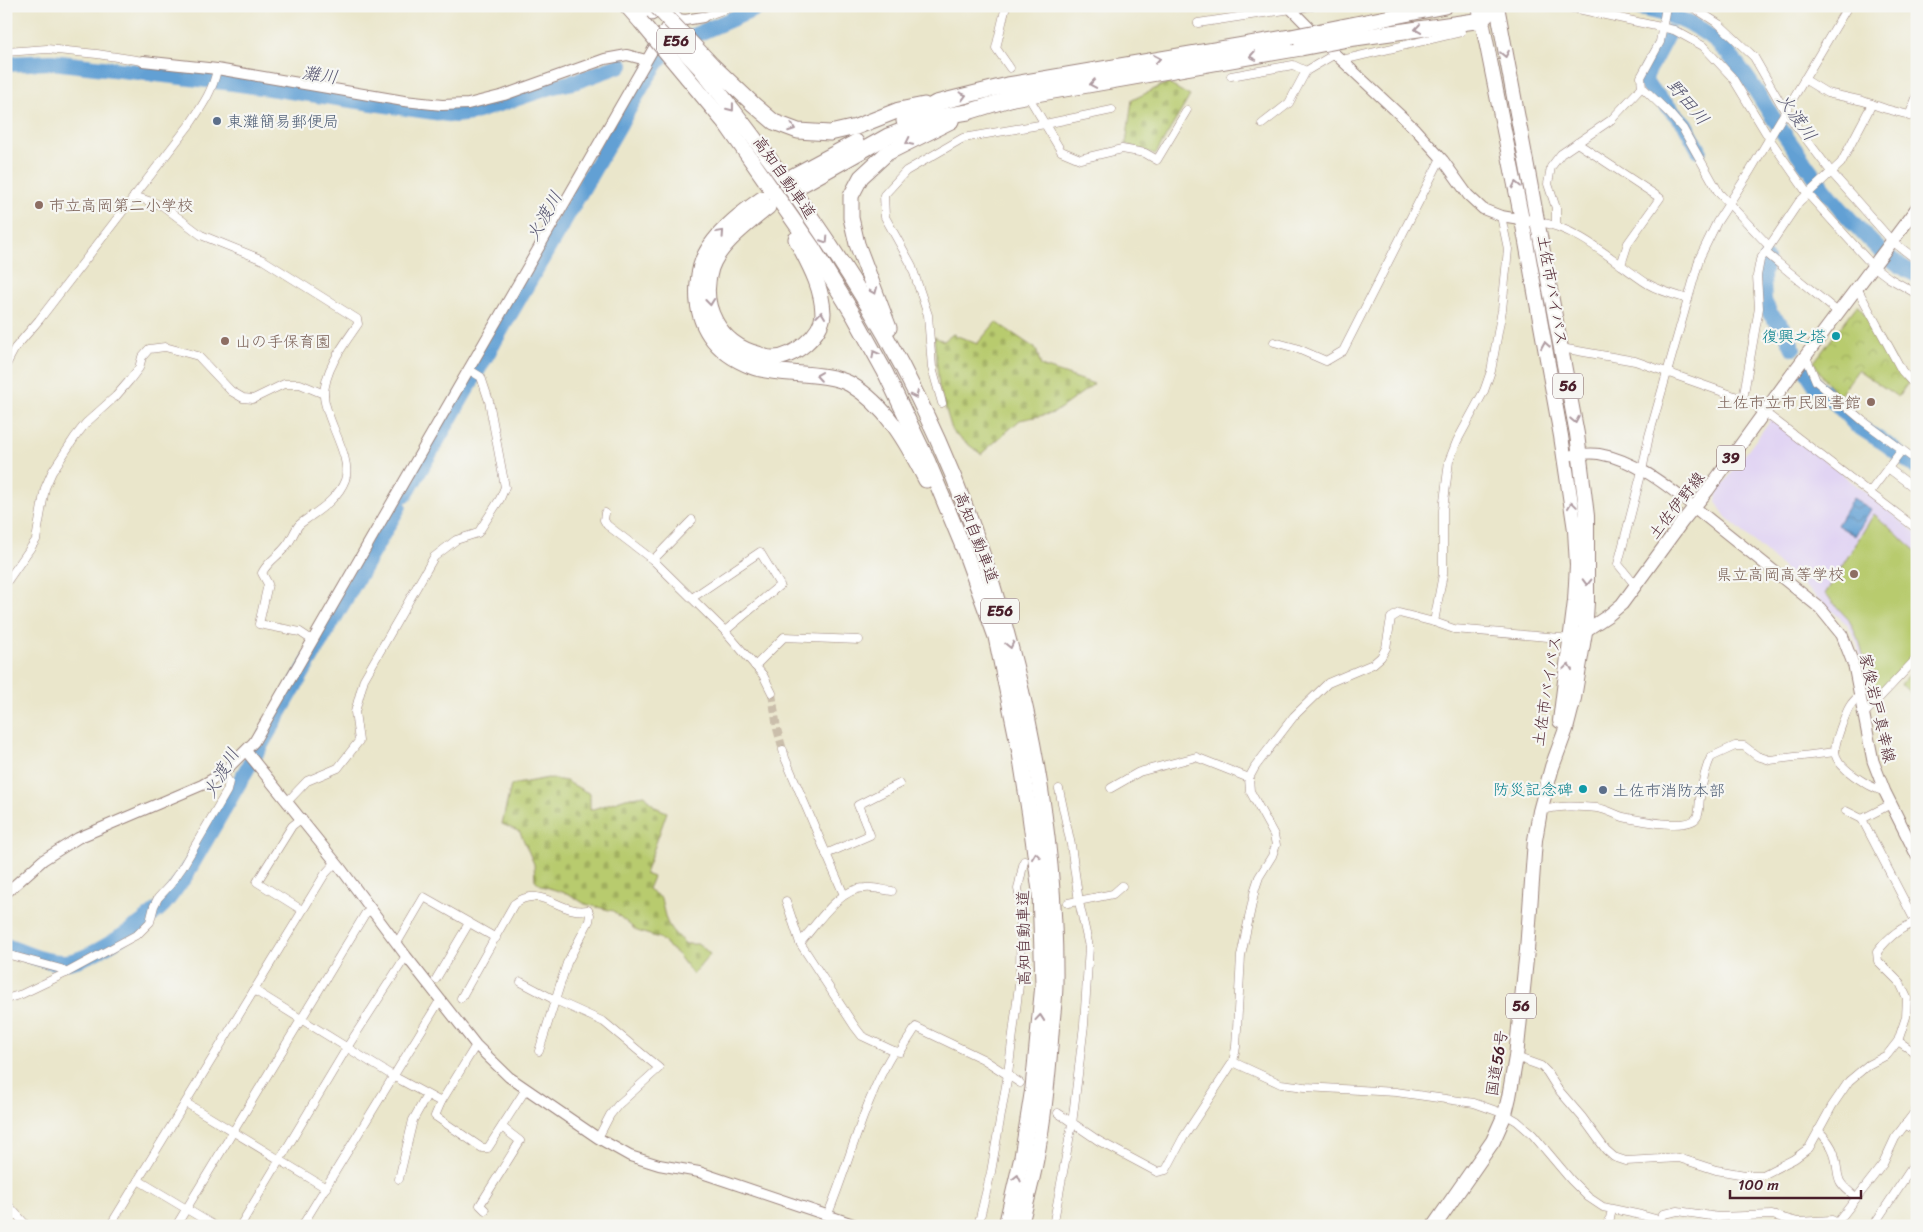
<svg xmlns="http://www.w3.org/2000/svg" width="1923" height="1232" viewBox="0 0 1923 1232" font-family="Sriracha,'Klee One',sans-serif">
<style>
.built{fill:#e1d4f3}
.cemetery{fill:url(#cemetery-stones);stroke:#81754c}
.park{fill:url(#park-crowns);stroke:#81754c}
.pitch{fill:#b8cb6e;stroke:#81754c}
.water{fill:url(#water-waves);stroke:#566080}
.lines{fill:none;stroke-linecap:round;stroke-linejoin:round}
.river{stroke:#62a0d4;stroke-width:16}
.minor-tunnel{stroke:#cabeab;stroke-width:8;stroke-dasharray:8 4;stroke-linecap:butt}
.minor-casing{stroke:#9a827b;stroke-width:9}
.tertiary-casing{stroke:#9a827b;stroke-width:12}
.secondary-casing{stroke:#9a827b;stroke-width:13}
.primary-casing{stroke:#9a827b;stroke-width:14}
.trunk-casing{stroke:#9a827b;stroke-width:16}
.motorway-casing{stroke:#9a827b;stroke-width:17}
.minor{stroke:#fff;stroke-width:8}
.tertiary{stroke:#fff;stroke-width:10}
.secondary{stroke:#fff;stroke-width:11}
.primary{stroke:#fff;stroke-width:12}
.trunk{stroke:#fff;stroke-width:14}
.motorway{stroke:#fff;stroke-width:15}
.motorway-bridge-casing{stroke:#9a827b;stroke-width:17;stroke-linecap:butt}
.motorway-bridge{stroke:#fff;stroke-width:15}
.oneway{stroke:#ae9aa0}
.service-dot{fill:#5c6f8a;stroke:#f6f6f2;stroke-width:2}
.education-dot{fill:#8d6e63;stroke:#f6f6f2;stroke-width:2}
.culture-dot{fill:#0f9aa8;stroke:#f6f6f2;stroke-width:2}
.labels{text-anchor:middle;stroke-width:4.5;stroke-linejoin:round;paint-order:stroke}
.shield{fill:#f6f6f2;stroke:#7e6067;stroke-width:1}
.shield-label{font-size:15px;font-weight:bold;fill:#4a1f2b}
.service-label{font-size:16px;fill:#4e5e75;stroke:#f6f6f2;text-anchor:start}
.street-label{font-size:16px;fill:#4a1f2b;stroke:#f6f6f2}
.education-label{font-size:16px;fill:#785e54;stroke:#f6f6f2;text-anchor:start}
.culture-label{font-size:16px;fill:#0d838f;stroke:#f6f6f2;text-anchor:end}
.water-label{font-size:18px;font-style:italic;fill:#54536f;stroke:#f6f6f2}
</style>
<defs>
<pattern id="cemetery-stones" width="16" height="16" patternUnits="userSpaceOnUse" patternTransform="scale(1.25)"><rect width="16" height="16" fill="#b8cb6e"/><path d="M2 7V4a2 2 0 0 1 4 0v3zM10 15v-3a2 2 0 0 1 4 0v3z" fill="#a0ae5f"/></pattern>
<pattern id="park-crowns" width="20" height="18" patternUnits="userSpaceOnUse" patternTransform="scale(1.25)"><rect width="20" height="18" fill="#b8cb6e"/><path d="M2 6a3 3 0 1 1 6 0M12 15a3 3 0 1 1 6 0" fill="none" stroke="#a0ae5f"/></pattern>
<pattern id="water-waves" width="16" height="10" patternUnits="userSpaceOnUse" patternTransform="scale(1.25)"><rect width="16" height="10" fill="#62a0d4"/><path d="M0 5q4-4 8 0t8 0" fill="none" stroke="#5382ac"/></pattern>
</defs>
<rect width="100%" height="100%" fill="#f6f6f2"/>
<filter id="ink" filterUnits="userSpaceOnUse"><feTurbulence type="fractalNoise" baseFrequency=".02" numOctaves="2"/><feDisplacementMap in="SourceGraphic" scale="10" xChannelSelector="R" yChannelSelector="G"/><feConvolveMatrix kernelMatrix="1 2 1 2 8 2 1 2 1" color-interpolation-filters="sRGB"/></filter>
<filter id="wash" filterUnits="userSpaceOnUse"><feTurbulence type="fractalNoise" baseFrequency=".0096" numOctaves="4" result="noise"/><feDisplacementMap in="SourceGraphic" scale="20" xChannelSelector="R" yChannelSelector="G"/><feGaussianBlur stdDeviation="1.12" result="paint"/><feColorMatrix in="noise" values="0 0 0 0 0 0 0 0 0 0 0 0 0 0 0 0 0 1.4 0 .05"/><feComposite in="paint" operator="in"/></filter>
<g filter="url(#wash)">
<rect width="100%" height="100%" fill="#eae6cb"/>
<polygon class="built" points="1771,419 1877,501 1917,534 1917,655 1876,698 1870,697 1857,643 1848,625 1726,517 1716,502 1717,493"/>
<g class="cemetery">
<polygon points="1167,83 1190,96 1155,155 1126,144 1132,100"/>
<polygon points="996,322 1036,349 1041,366 1094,384 1054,413 1020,420 981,454 953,433 939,387 934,337 944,341 953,334 977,344"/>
<path d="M548,778L566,781L590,794V810L626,798L645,795L655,807L667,812L645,874L653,877L648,889L661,898C666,922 666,927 686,944H699L710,954L693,975L679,956L659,938L637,931L613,911L585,904L569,894L542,886L535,880L534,864L520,832L502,824L511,785Z"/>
</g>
<polygon class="park" points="1858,304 1908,383 1898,397 1858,370 1839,396 1824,379 1814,362"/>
<g class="pitch">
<polygon points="1874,514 1917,552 1917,652 1876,696 1872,694 1860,643 1849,620 1825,594"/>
<polygon points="1917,667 1917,700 1901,684"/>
</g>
<polygon class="water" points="1853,498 1871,509 1855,536 1837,525"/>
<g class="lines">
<g class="river">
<path d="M1631,6C1654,11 1678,16 1699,29C1732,49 1752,85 1772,116C1793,148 1815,178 1840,208C1863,234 1885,260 1917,275"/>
<polyline points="1668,33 1646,75 1645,83 1685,124 1699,150"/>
<polyline points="674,44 762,6"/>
<polyline points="6,64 52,62 233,83 455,115 472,113 554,86 574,82 621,65"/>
<polyline points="1766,259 1763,276 1764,301 1771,315 1783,327 1793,348"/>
<polyline points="1805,369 1816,386 1833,400 1856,425 1886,444 1917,468"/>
<polyline points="406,494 646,79 668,47"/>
<path d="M6,946C25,953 45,963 65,962C89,962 147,921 164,904C171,896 178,885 185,876L399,506"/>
</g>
</g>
</g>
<g filter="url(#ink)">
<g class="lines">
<polyline class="minor-tunnel" points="772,693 777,729 783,750"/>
<g class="minor-casing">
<g id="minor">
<polyline points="1006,6 996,48 1010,68"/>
<polyline points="1564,6 1674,30 1703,46 1732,77 1769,138 1807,193 1873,266 1889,278 1917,294"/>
<polyline points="1666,6 1660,42 1641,77 1642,87 1669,113 1683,129 1719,193 1769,246"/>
<polyline points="1691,6 1719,24 1754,57 1785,111 1832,173 1892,241 1917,260"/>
<polyline points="703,17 734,6"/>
<polyline points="1198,23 1312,6"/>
<polyline points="6,52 47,49 97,54 143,61"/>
<polyline points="1342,60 1461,32"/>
<polyline points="1231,76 1293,65 1306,71 1335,54"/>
<polyline points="1804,79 1827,93 1863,101 1886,109 1917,117"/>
<polyline points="1031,101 1061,151 1080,159 1122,149 1145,153 1157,160 1187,110"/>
<polyline points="1909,116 1917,96"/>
<polyline points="1262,124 1289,103 1306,71"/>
<polyline points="1577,143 1660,198 1628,243 1621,265"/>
<path d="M134,196L163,206L201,235L263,260L357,319L358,324C344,344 324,370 324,396C325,419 353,458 345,480C339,496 324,507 311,516C307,519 302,522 299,525C294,531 292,539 287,545C279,556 268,561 262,573L268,584L259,624L300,632L312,640"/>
<path d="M1538,222C1578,227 1614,262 1648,284C1660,291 1675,295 1688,299"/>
<polyline points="1556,225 1556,208 1548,184 1551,167 1561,154 1611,120 1642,87"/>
<polyline points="1765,252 1839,313"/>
<polyline points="1857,288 1902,371 1911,381"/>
<polyline points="1274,342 1296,348 1326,361 1343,351 1441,158"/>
<polyline points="1561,348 1635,361 1743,399 1755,405 1917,529"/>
<polyline points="1806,357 1816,381 1863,421 1917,461"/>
<path d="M6,365L15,348L39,320L190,124C202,106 213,91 217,69"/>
<polyline points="1743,399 1759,308 1757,276 1760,260 1799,202 1841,163 1872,104"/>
<polyline points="942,403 932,368 928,315 911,264 885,217 884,195 906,171 963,138 1045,124 1112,110"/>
<polyline points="1888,468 1902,450"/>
<polyline points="1870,492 1888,468 1917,490"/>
<polyline points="605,513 604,520 607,525 653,560 725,631 763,675 772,693"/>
<polyline points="653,560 692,520"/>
<polyline points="6,583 36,540 45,488 52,472 75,437 86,423 116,396 129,381 139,368 142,357 149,349 165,347 198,356 231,391 243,398 253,399 284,384 300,384 324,394"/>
<polyline points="1635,585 1618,564 1642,471 1649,436 1700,257 1717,222 1750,171 1848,6"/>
<polyline points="692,598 760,552 780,585 725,631"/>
<polyline points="1434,622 1443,574 1443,510 1449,461 1457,441 1484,391 1491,371 1502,310 1508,249 1501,216"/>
<polyline points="755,666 784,637 859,640"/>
<path d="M1860,695C1849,704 1847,711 1842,724C1839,733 1835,742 1835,751C1835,768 1870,787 1885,792"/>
<polyline points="1864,714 1917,658"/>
<polyline points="783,750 785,758 844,895"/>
<polyline points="1111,788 1139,772 1196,757 1249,778"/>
<polyline points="288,801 307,781 338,768 359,741 355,712 364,679 434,557 456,540 478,533 500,499 505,487 489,401 481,377 468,369"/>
<path d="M1540,811C1559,805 1577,806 1597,808C1606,809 1614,814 1623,817C1637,820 1690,831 1697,817C1700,812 1699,803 1700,798C1702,784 1705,769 1711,757L1735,746H1744L1757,756L1770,760L1835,752"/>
<polyline points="1846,811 1862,819 1891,804"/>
<polyline points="302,818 292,826 257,882 302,910"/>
<polyline points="1862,819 1916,923"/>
<polyline points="826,854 870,835 858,805 899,784"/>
<polyline points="786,901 800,943 855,1027 862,1036 894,1051 900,1052 916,1027 983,1059 1020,1083"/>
<polyline points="1068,903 1113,894 1122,886"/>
<polyline points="397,943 424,897 496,938"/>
<path d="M800,943C816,925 839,888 865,888C874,887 883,890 892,891"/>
<polyline points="6,954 61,969 66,973"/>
<polyline points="436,979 469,923"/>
<polyline points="521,982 555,1000 604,1022 659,1068 618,1105 610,1115 598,1138"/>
<polyline points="254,990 393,1076 441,1102"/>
<path d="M461,998L514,904C542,883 559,915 588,910L590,915L589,921L567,963L539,1051"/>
<polyline points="6,999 22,994 66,973 138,934 150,922 154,906 158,898 170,885 182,868 227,791 229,782 223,773"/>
<polyline points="1898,1041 1917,1054"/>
<polyline points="476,1045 441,1102 435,1116 482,1148 488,1148 526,1089"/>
<path d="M1516,1057L1541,1066L1547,1072L1557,1088L1582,1117L1606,1150L1614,1157L1626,1161L1679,1158L1716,1170L1745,1175H1763L1794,1159L1809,1148L1832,1106L1849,1081L1868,1065L1887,1055L1898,1041L1906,1017L1907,998L1900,983L1878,961L1877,952C1887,939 1900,926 1917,923"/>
<polyline points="1233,1062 1281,1084 1305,1087 1396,1092 1474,1103 1505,1114 1517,1121 1533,1135 1571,1180 1588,1197 1603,1207 1641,1215 1659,1220 1667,1226"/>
<polyline points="186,1103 326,1188"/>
<polyline points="1058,1113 1099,1141 1157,1172 1166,1170 1183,1138 1233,1062 1236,1047 1241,956 1255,889 1259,877 1272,856 1276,845 1274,835 1250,791 1249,778 1255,767 1294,716 1328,683 1373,664 1381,657 1386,648 1391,618 1399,613 1434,622 1454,629 1572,639"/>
<polyline points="1905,1124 1917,1132"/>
<path d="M1818,1130C1825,1137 1831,1144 1834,1153C1841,1178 1832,1179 1856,1197"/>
<polyline points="399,1179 413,1120 427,1095"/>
<polyline points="138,1180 215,1226"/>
<polyline points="6,1205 8,1205 27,1226"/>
<polyline points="485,1210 480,1205 520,1141 502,1127"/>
<path d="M828,1214C850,1161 864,1100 894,1051"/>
<polyline points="1659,1220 1663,1214 1678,1211 1718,1217 1772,1215 1798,1222 1832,1220 1837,1223"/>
<polyline points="110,1226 325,874 336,862"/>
<polyline points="176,1226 365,914 372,909"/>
<polyline points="240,1226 348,1046 406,956"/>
<polyline points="302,1226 437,1005 442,1002"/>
<polyline points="978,1226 991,1172 1008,1074 1020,977 1021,903 1018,889 1024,861"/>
<polyline points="1053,1226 1072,1124 1084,1025 1089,947 1079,902 1071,845 1059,789"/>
<polyline points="1608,1226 1612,1210"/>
<polyline points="1840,1226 1837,1223 1883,1164 1895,1138 1917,1109"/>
<polyline points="1873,1226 1917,1160"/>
</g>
</g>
<g class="tertiary-casing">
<g id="tertiary">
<polyline points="1288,6 1335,54 1415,129 1443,160 1468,195 1483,209 1501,216 1538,222"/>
<polyline points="672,18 685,20 703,17"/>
<polyline points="143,61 217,69 404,101 442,105 468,104 504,95 605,59 627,55 646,60"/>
<path d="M1564,456C1575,455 1588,452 1599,454C1635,460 1666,485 1694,507"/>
<polyline points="246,751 342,870 406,956 476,1045 509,1077 598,1138 630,1156 659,1165 699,1172 859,1226"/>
<polyline points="6,893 43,860 78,838 202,785 223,773 254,742 678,6"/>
</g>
</g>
<g class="secondary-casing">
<polyline id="secondary" points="1694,507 1820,608 1842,635 1854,666 1873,761 1885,792 1917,856"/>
</g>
<g class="primary-casing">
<polyline id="primary" points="1579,635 1609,615 1622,604 1682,522 1708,490 1792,374 1917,208"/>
</g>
<g class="trunk-casing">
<g id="trunk">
<polyline points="1479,6 1522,220 1561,436 1575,530 1577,565 1575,601 1560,721"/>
<polyline points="1434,1226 1493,1141 1505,1114 1509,1097 1516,1057 1527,950 1535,840 1540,811 1552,767 1566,729 1574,698 1585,632 1587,602 1587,516 1577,434 1497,6"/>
</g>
</g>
<g class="motorway-casing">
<g id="motorway">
<polyline points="627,6 641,22"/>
<polyline points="645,6 651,13"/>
<polyline points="1341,27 1445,6"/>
<polyline points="1348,39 1482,20 1495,6"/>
<polyline points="713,66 753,104 774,122 798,131 830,133 856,127 899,110 924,105"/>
<path d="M701,69C774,162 846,260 901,364C998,549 1057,775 1055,984C1055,1001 1052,1018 1051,1034C1048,1076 1044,1118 1036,1159C1032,1181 1026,1203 1020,1226"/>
<polyline points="687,77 726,124 812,247 853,314 885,372 928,462 964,549 996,637 1020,753 1030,816 1040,891 1043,984 1033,1088 1022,1157 1006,1226"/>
<polyline points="904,121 936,103 1008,85 1291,37"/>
<polyline points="793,176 856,142"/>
<polyline points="801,185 888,136 938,117 968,112 1013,98 1301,48"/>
<path d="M762,199C742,213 723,227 709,248C702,258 699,270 698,283C694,324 715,353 753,367C779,376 827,371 850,384C887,406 907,443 926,480"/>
<path d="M768,207C750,222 719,244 711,268C699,306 719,344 758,354C762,356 768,358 772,358C793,359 823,334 823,313C822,285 808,263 796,239"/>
<polyline points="889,328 857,244 851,218 851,196 861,177 887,153 951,121"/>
</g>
</g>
<use href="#minor" class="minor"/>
<use href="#tertiary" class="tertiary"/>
<use href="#secondary" class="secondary"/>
<use href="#primary" class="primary"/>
<use href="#trunk" class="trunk"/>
<use href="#motorway" class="motorway"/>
<g class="motorway-bridge-casing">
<g id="motorway-bridge">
<polyline points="657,7 713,66"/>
<polyline points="641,22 687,77"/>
<polyline points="1291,37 1341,27"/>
<polyline points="673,39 701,69"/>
<polyline points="1301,48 1348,39"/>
</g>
</g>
<use href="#motorway-bridge" class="motorway-bridge"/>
</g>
<defs><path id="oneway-chevron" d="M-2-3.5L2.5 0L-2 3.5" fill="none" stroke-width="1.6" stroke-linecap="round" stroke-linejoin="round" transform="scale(1.25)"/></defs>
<g class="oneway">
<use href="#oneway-chevron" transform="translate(1418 29) rotate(172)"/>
<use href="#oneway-chevron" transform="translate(1505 54) rotate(79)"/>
<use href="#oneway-chevron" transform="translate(1253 56) rotate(170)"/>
<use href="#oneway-chevron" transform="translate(1157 59) rotate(-10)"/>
<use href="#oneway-chevron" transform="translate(1093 84) rotate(170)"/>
<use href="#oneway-chevron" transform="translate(963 96) rotate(-14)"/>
<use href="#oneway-chevron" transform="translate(731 108) rotate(52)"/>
<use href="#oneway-chevron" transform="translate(792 128) rotate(20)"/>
<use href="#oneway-chevron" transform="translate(909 142) rotate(154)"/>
<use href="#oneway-chevron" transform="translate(1516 185) rotate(-102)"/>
<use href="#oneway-chevron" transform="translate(721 233) rotate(-48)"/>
<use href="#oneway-chevron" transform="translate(825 240) rotate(57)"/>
<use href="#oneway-chevron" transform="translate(874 291) rotate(67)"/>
<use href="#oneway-chevron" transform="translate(710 302) rotate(84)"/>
<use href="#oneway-chevron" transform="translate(821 315) rotate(-83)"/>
<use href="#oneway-chevron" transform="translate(1545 345) rotate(-100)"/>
<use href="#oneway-chevron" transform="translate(875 354) rotate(-119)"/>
<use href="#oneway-chevron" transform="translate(819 376) rotate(-172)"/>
<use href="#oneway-chevron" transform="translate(915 395) rotate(65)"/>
<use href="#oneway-chevron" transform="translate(1575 420) rotate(79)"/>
<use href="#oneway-chevron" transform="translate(1572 505) rotate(-98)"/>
<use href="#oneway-chevron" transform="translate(1587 582) rotate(91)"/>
<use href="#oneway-chevron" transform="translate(1010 645) rotate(77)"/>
<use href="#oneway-chevron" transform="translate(1568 667) rotate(-82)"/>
<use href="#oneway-chevron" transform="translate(1036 856) rotate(-98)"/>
<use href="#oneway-chevron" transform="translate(1040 1018) rotate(-85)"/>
<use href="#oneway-chevron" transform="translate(1017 1178) rotate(-77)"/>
</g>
</g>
<g class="service-dot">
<circle cx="217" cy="121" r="5"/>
<circle cx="1603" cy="790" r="5"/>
</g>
<g class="education-dot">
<circle cx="39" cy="205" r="5"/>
<circle cx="225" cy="341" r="5"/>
<circle cx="1871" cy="402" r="5"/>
<circle cx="1854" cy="574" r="5"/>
</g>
<g class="culture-dot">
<circle cx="1836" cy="336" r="5"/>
<circle cx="1583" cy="789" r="5"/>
</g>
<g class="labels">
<g class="shield">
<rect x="657" y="28.5" width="38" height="25" rx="4"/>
<rect x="1553" y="373.5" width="30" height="25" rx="4"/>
<rect x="1717" y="445.5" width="28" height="25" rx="4"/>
<rect x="981" y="598.5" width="38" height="25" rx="4"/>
<rect x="1506" y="993.5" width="30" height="25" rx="4"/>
</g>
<g class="shield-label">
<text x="676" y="46">E56</text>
<text x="1568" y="391">56</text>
<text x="1731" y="463">39</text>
<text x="1000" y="616">E56</text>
<text x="1521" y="1011">56</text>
</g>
<g class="service-label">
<text x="227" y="127">東灘簡易郵便局</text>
<text x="1613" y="796">土佐市消防本部</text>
</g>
<g class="street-label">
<text transform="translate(785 177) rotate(55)" y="6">高知自動車道</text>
<text transform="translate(1553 290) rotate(80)" y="6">土佐市バイパス</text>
<text transform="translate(1676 505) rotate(-52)" y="6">土佐伊野線</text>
<text transform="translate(977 537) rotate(69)" y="6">高知自動車道</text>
<text transform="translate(1546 691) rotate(-81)" y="6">土佐市バイパス</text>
<text transform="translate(1878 708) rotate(77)" y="6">家俊岩戸真幸線</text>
<text transform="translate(1023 938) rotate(-91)" y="6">高知自動車道</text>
<text transform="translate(1496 1063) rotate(-81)" y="6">国道56号</text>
</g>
<g class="education-label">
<text x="49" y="211">市立高岡第二小学校</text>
<text x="235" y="347">山の手保育園</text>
<text x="1861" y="408" text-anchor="end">土佐市立市民図書館</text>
<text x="1844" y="580" text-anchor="end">県立高岡高等学校</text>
</g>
<g class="culture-label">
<text x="1826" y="342">復興之塔</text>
<text x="1573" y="795">防災記念碑</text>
</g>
<g class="water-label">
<text transform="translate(320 75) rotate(8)" y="6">灘川</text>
<text transform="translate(1688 102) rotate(50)" y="6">野田川</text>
<text transform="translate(1797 117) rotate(55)" y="6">火渡川</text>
<text transform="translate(544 216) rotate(-60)" y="6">火渡川</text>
<text transform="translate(221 773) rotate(-60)" y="6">火渡川</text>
</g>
</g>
<rect width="1923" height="1232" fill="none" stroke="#f6f6f2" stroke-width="25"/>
<path d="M1730 1190v8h131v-8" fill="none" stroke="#4a1f2b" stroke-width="2.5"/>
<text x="1738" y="1190" font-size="15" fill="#4a1f2b" stroke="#f6f6f2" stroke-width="4" paint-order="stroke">100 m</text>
</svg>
